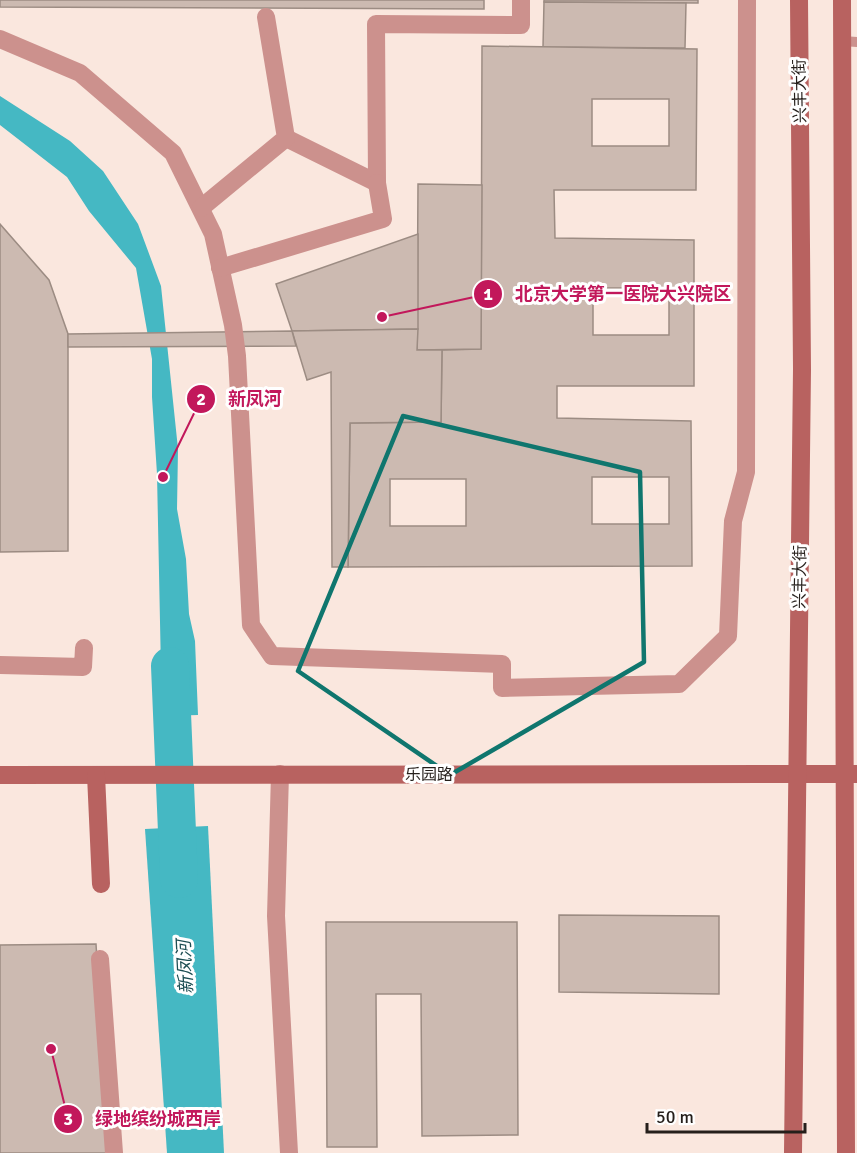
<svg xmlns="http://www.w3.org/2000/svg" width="857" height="1153" viewBox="0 0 857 1153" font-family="Signika,'Noto Sans SC',sans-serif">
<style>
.water{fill:#45b8c3}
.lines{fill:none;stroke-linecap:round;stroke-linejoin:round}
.river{stroke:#45b8c3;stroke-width:38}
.building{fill:#ccbab1;stroke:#9c8c83;stroke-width:1.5;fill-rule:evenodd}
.lane{stroke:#cc918d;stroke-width:10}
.street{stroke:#cc918d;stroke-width:18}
.secondary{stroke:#b86260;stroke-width:18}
.marked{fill:none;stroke:#0f766e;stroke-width:4.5;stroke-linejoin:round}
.labels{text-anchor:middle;stroke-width:6;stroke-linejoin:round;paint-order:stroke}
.street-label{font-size:16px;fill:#251f1b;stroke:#fff}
.water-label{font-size:18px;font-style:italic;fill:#1c4d52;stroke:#fff}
.leader{fill:none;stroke:#c2185b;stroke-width:2}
.callout-dot{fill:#c2185b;stroke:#fff;stroke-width:2}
.mark-label{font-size:18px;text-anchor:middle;font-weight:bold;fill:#fff}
.callout-label{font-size:18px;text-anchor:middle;font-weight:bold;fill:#c2185b;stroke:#fff;stroke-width:6;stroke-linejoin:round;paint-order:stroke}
</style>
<rect width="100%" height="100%" fill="#fae7de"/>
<g class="water">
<polygon points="0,96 70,141 103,171 138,224 161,286 178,449 177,509 186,559 189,614 195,641 198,715 165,716 166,699 161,671 157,474 152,397 152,359 136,268 89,211 67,177 0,125"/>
<polygon points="208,826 224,1153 167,1153 145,829"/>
</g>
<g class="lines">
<polyline class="river" points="170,666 179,879"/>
</g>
<g class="building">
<polygon points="0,0 484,0 484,9 0,7"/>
<polygon points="544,0 698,0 698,3 544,2"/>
<polygon points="544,2 686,3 685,48 543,47"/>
<path d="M482,46L697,49L696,190H554L555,238L694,240V386H557V418L691,421L692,566L348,567L350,423L441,422L442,350L481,349ZM592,99H669V146H592ZM593,288H669V335H593ZM592,477H669V524H592ZM390,479H466V526H390Z"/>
<polygon points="418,184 482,185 481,349 417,350"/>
<polygon points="0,224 49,280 68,334 68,551 0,552"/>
<polygon points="418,234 418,329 292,331 276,284"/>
<polygon points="418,329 417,350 442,350 441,422 350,423 348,567 332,567 331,372 307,380 292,331"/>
<polygon points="292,331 296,346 68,347 68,334"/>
<polygon points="559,915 719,916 719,994 559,992"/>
<polygon points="326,922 517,922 518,1135 422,1136 421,994 376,994 377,1147 327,1147"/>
<polygon points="96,944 109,1153 0,1153 0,945"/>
</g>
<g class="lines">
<polyline class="lane" points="843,41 857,42"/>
<g class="street">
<polyline points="0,39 80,73 173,153 213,234 233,325 237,356 251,625 272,656 502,664 502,688 679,684 728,636 733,521 746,472 747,0"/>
<polyline points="286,138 377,183 376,24 521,25 521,0"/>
<polyline points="201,208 286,138 266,17"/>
<polyline points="220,268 383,219 377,183"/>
<polyline points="0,665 83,667 84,648"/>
<polyline points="280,774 276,916 289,1153"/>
<polyline points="100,959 114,1153"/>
</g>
<g class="secondary">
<polyline points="842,0 846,1153"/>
<polyline points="0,775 857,774"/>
<polyline points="96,775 101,884"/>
<polyline points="793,1153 802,369 799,0"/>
</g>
</g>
<path class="marked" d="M403,416L640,472L644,662L450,775L298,671Z"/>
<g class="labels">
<g class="street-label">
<text transform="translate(799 91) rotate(-91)" y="6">兴丰大街</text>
<text transform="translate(799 577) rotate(-89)" y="6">兴丰大街</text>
<text x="429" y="780">乐园路</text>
</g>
<g class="water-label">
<text transform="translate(185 967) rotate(-93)" y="6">新凤河</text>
</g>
</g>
<path class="leader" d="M382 317L488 294M163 477L201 399M51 1049L68 1119"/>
<g class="callout-dot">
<circle cx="382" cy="317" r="6"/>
<circle cx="163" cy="477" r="6"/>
<circle cx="51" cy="1049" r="6"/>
<circle cx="488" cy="294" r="15"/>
<circle cx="201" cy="399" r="15"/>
<circle cx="68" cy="1119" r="15"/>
</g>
<g class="mark-label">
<text x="488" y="300">1</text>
<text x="201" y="405">2</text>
<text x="68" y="1125">3</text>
</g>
<g class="callout-label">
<text x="623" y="300">北京大学第一医院大兴院区</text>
<text x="255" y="405">新凤河</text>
<text x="158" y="1125">绿地缤纷城西岸</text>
</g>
<path d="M647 1123v9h158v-9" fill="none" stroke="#251f1b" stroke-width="3"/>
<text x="656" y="1123" font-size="18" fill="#251f1b" stroke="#ffffff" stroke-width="4.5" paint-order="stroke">50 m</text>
</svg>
